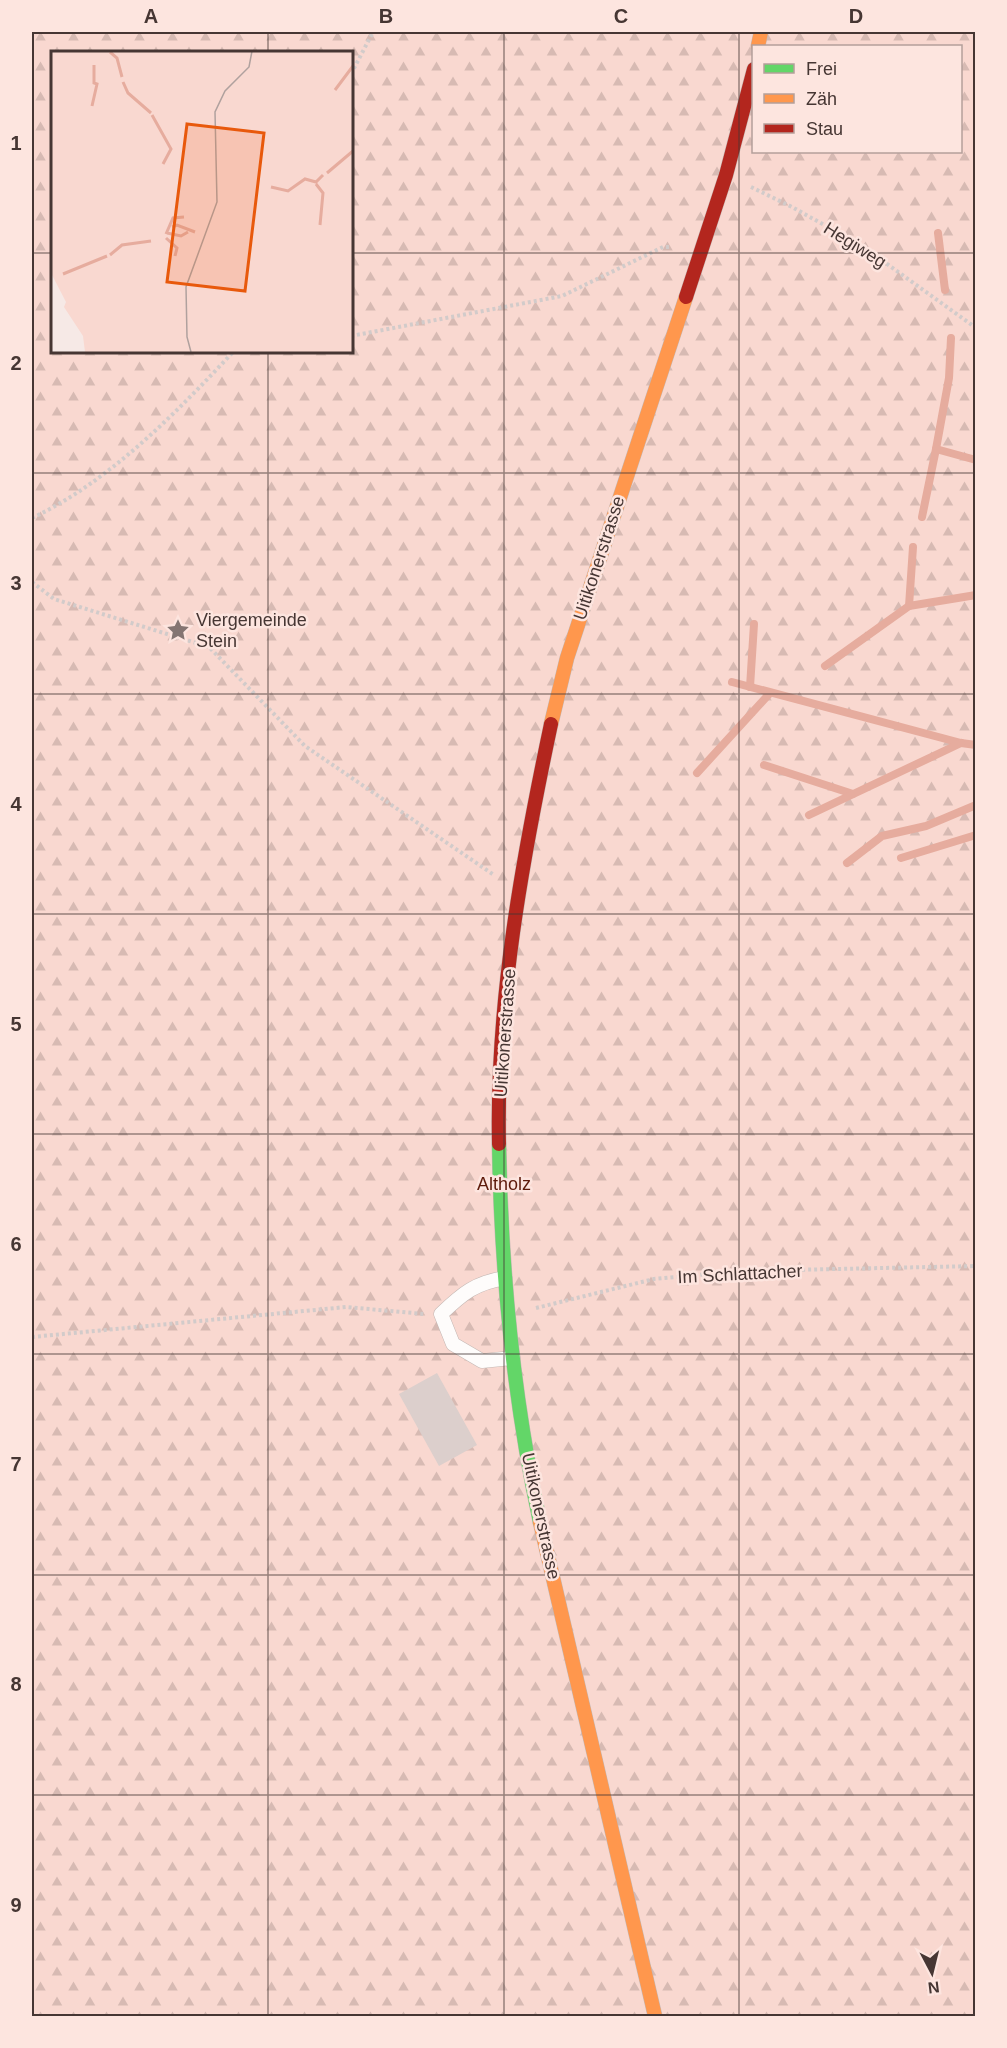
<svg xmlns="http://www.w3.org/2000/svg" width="1007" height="2048" viewBox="0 0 1007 2048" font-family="Helvetica,sans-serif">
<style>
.forest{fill:url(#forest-firs);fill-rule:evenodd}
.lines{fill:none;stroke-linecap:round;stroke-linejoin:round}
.stream{stroke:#e6ac9e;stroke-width:8}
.building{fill:#dccfcc}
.lane-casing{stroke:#c4b8b4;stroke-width:15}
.fast-casing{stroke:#c4b8b4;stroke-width:15}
.slow-casing{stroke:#c4b8b4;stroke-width:15}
.jam-casing{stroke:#c4b8b4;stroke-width:15}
.path{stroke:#d2cbca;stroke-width:4;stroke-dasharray:3 3;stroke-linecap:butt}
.lane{stroke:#fefcfb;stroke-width:14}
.fast{stroke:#63d668;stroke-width:14}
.slow{stroke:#ff974d;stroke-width:14}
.jam{stroke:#b3261e;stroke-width:14}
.grid{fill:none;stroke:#463633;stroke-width:1.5;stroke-opacity:0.55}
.labels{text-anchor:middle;stroke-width:5;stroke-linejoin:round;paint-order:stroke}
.street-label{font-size:18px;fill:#463633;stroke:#fde5df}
.poi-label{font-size:18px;fill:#463633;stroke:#fde5df;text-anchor:start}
.park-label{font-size:18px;fill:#5e1a0a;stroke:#fde5df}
.inset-river{fill:none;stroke:#e6ac9e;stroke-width:3}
.inset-road{fill:none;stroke:#b0a19e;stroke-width:1.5}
.view{fill:#e8590c;fill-opacity:0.15;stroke:#e8590c;stroke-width:3}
.inset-edge{fill:none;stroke:#463633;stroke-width:3}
.neatline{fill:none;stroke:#463633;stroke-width:2}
.grid-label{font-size:20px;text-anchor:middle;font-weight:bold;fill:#463633}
</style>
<defs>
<pattern id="forest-firs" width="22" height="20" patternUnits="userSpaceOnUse" patternTransform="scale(1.5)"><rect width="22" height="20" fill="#f9d8d0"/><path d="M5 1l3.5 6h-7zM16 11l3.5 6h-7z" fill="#d7bab3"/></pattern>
</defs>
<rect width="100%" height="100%" fill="#f6e9e6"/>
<path class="forest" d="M32,32H975V2016H32ZM754,46H960V152H754ZM52,52H351V351H52Z"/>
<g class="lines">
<g class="stream">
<polyline points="938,233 945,290"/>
<polyline points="951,338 949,378 936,449 976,460"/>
<polyline points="922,517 936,449"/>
<polyline points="909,606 913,547"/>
<polyline points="825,666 909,606 976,595"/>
<polyline points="732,682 961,743 976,745"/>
<polyline points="750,687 754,624"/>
<polyline points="764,765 853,794"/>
<polyline points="697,773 770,693"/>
<polyline points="809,815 961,743"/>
<polyline points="901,858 976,835"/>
<polyline points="847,863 882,836 926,826 976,805"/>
</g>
</g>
<polygon class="building" points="437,1373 477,1445 439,1466 399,1394"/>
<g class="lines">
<g class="lane-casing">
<path id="lane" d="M505,1278C475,1283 463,1293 441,1314L453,1344L482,1361L513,1358"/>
</g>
<g class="fast-casing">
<path id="fast" d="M499,1144C501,1271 513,1397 540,1522"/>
</g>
<g class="slow-casing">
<g id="slow">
<polyline points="758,46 761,32"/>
<polyline points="551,724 567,658 686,297"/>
<polyline points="540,1522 655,2016"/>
</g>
</g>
<g class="jam-casing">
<g id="jam">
<polyline points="686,297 726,175 754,69"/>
<path d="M499,1144C496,1003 522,861 551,724"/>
</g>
</g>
<g class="path">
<polyline points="351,74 373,32"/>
<polyline points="751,187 792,207 862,246 976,328"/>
<polyline points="351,336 562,296 663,247 671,247"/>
<path d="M32,518C109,482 176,413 234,351"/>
<polyline points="32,582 54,599 209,647 305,746 494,875"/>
<polyline points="536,1308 654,1279 743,1271 976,1266"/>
<polyline points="32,1337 346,1307 424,1314"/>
</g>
<use href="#lane" class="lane"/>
<use href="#fast" class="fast"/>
<use href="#slow" class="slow"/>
<use href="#jam" class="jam"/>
</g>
<path class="grid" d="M268,32V52M504,32V2016M739,32V2016M32,253H52M351,253H976M268,351V2016M32,473H976M32,694H976M32,914H976M32,1134H976M32,1354H976M32,1575H976M32,1795H976"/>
<defs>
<g id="sight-bare" transform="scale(1.8)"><path d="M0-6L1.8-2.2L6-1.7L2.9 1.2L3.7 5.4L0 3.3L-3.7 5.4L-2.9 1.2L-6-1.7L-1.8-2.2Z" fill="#847572" stroke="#fde5df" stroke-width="2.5" paint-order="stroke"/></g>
</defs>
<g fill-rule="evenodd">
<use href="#sight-bare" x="178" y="630"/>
</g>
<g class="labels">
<g class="street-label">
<text transform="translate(855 245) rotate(32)" y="6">Hegiweg</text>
<text transform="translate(599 558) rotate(-72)" y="6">Uitikonerstrasse</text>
<text transform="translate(505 1033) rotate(-86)" y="6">Uitikonerstrasse</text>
<text transform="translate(740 1274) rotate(-3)" y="6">Im Schlattacher</text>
<text transform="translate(541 1516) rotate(78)" y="6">Uitikonerstrasse</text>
</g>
<g class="poi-label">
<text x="196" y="626">Viergemeinde<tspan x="196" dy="21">Stein</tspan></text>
</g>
<g class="park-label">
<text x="504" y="1190">Altholz</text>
</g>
</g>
<g transform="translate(51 51)">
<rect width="302" height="302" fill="#f6e9e6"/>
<path d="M0,0H301V301H34L32,285L13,256L15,251L0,222Z" fill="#f9d8d0"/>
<path class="inset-river" d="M59,1L66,7L71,26M72,31L77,42L100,62M284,39L302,15M41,55L46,33L43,32V14M101,64L120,98L112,113M276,122L302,100M265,133L272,142L269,174M220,136L237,140L254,128L265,131L272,124M121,176L126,174L144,181M116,182L130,185L137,181M115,183L122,167L133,166M115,187L126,197L124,205M59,204L71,194L100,190M12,223L56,205"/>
<path class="inset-road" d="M140,301L136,286L135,236L166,151L164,61L174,40L198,16L201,0"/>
<path class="view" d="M136,73L213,82L194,240L116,231Z"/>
<rect width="302" height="302" class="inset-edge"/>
</g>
<rect width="1007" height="2048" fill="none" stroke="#fde5df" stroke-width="66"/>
<rect x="752" y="45" width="210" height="108" fill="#fde5df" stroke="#b49f9a" stroke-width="1.5"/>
<rect x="764" y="64" width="30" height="9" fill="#63d668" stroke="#b49f9a" stroke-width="1.5"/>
<text x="806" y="75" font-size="18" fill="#463633">Frei</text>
<rect x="764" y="94" width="30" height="9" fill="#ff974d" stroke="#b49f9a" stroke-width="1.5"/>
<text x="806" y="105" font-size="18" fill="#463633">Zäh</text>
<rect x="764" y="124" width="30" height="9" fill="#b3261e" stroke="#b49f9a" stroke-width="1.5"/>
<text x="806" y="135" font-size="18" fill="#463633">Stau</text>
<g transform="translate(932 1973) rotate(173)" stroke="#fde5df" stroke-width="4.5" paint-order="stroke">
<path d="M0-4.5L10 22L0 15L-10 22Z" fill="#463633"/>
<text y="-9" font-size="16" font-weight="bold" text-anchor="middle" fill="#463633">N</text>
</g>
<rect x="33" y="33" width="941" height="1982" class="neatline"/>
<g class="grid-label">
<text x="151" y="23">A</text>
<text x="386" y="23">B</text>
<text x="621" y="23">C</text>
<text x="856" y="23">D</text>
<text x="16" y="150">1</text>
<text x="16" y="370">2</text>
<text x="16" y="590">3</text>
<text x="16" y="811">4</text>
<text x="16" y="1031">5</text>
<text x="16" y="1251">6</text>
<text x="16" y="1471">7</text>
<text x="16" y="1691">8</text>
<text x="16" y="1912">9</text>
</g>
</svg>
